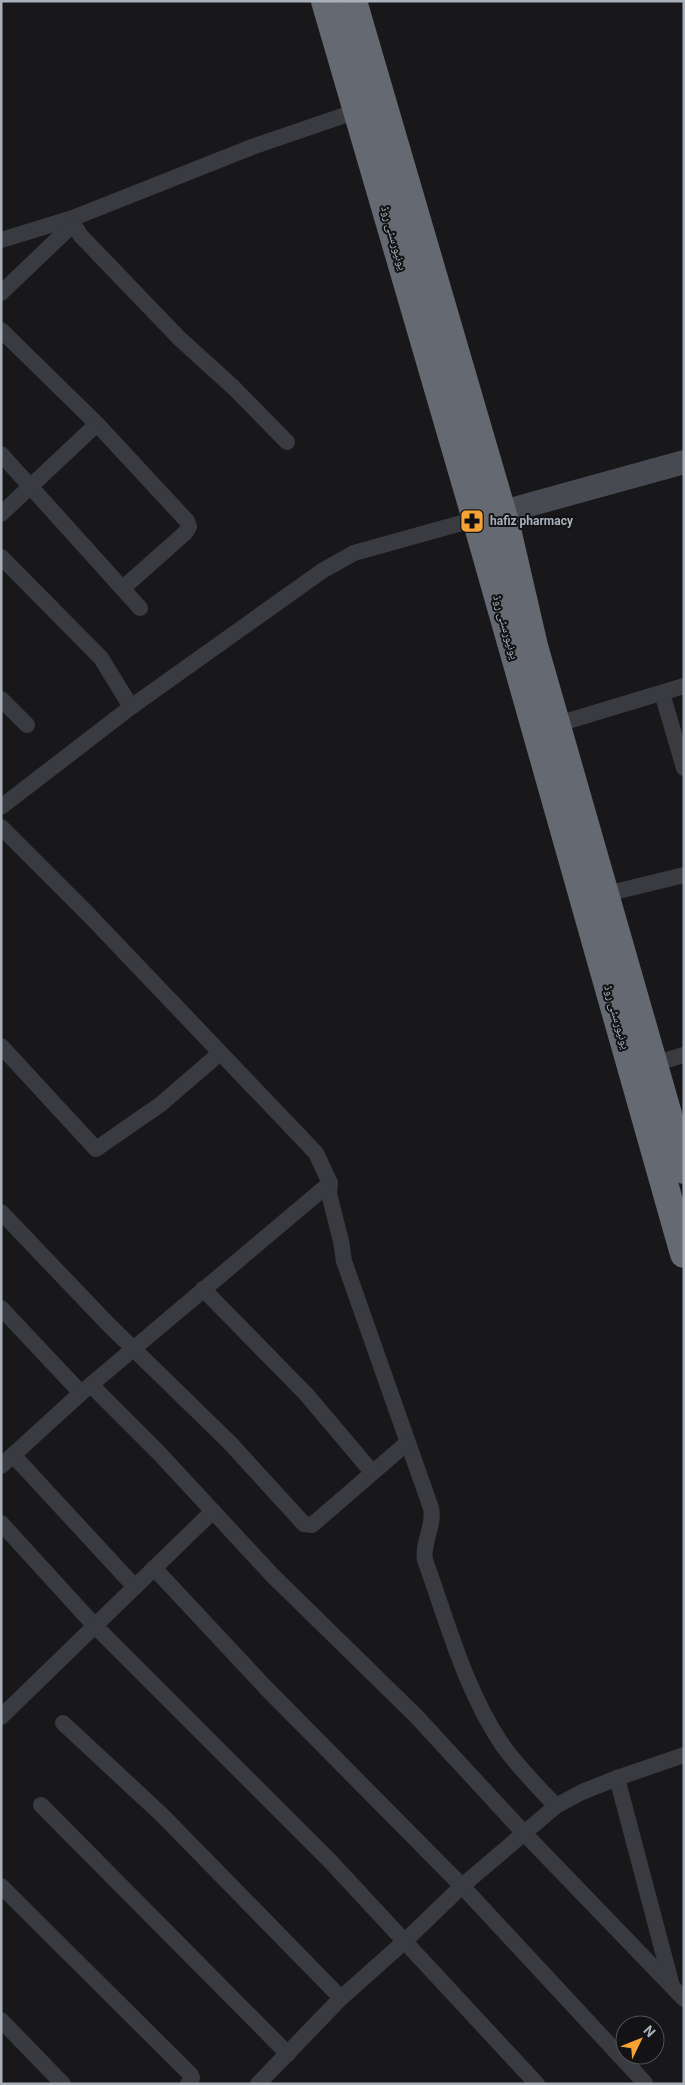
<svg xmlns="http://www.w3.org/2000/svg" width="685" height="2085" viewBox="0 0 685 2085" font-family="Roboto,'Noto Naskh Arabic',sans-serif">
<style>
.lines{fill:none;stroke-linecap:round;stroke-linejoin:round}
.street{stroke:#393b40;stroke-width:16}
.secondary{stroke:#474a50;stroke-width:24}
.highway{stroke:#656971;stroke-width:28}
.labels{text-anchor:middle;stroke-width:4;stroke-linejoin:round;paint-order:stroke}
.street-label{font-size:12px;fill:#aab1bb;stroke:#131316}
.poi-label{font-size:12px;font-weight:bold;fill:#aab1bb;stroke:#131316;text-anchor:start}
</style>
<rect width="100%" height="100%" fill="#18181b"/>
<g class="lines">
<g class="street">
<polyline points="73,218 75,227 81,236 179,338 234,388 287,442"/>
<polyline points="1,240 73,218 252,147 357,111"/>
<polyline points="1,293 67,230 75,227"/>
<polyline points="1,330 97,424 187,521 189,527 185,533 123,588"/>
<polyline points="1,454 140,608"/>
<polyline points="1,514 97,424"/>
<polyline points="1,557 101,658 131,707"/>
<polyline points="662,693 684,768"/>
<polyline points="1,699 27,725"/>
<polyline points="548,727 684,686"/>
<polyline points="1,807 131,707 322,571 354,553 476,519"/>
<path d="M1,827L89,915L316,1153L330,1183L329,1194L341,1241L344,1261L431,1508C435,1526 422,1542 425,1560C447,1621 465,1689 501,1743C517,1766 537,1786 556,1806"/>
<polyline points="598,896 684,875"/>
<polyline points="1,1046 96,1149 161,1104 220,1053"/>
<polyline points="653,1064 684,1055"/>
<polyline points="1,1212 108,1324 230,1443 304,1524 312,1525 407,1443"/>
<polyline points="203,1289 306,1394 372,1472"/>
<polyline points="1,1308 81,1393"/>
<polyline points="91,1385 159,1453 272,1575 416,1716 524,1833 684,1999"/>
<polyline points="13,1455 135,1587"/>
<polyline points="1,1466 81,1393 330,1183"/>
<polyline points="1,1523 95,1626 330,1861 537,2084"/>
<polyline points="154,1568 266,1688 462,1886 645,2083"/>
<polyline points="1,1717 213,1511"/>
<polyline points="63,1723 162,1815 341,1998"/>
<polyline points="617,1778 672,1986"/>
<polyline points="41,1805 288,2054"/>
<polyline points="1,1886 191,2075 192,2078 188,2084"/>
<polyline points="1,2020 63,2084"/>
<polyline points="258,2084 341,1998 405,1941 462,1886 556,1806 582,1792 617,1778 684,1755"/>
</g>
<polyline class="secondary" points="485,517 684,462"/>
<g class="highway">
<polyline points="325,1 476,519 684,1254"/>
<polyline points="353,1 506,525 534,646 684,1170"/>
</g>
</g>
<defs>
<g id="pharmacy-square" transform="scale(1.25)"><rect x="-9" y="-9" width="18" height="18" rx="4" fill="#f7a234" stroke="#131316"/><path d="M-2-6h4v4h4v4h-4v4h-4v-4h-4v-4h4Z" fill="#111"/></g>
</defs>
<g fill-rule="evenodd">
<use href="#pharmacy-square" x="472" y="521"/>
</g>
<g class="labels">
<g class="street-label">
<text transform="translate(394 238) rotate(74)" y="4">یونیورسٹی روڈ</text>
<text transform="translate(506 627) rotate(74)" y="4">یونیورسٹی روڈ</text>
<text transform="translate(617 1017) rotate(74)" y="4">یونیورسٹی روڈ</text>
</g>
<g class="poi-label">
<text x="490" y="525">hafiz pharmacy</text>
</g>
</g>
<rect width="685" height="2085" fill="none" stroke="#aab1bb" stroke-width="5"/>
<g transform="translate(640 2040) rotate(47)"><circle r="24" fill="#131316" stroke="#4f5258"/>
<path d="M0-4L9 19L0 12L-9 19Z" fill="#f7a234"/>
<text y="-8" font-size="14" font-weight="bold" text-anchor="middle" fill="#aab1bb">N</text>
</g>
</svg>
